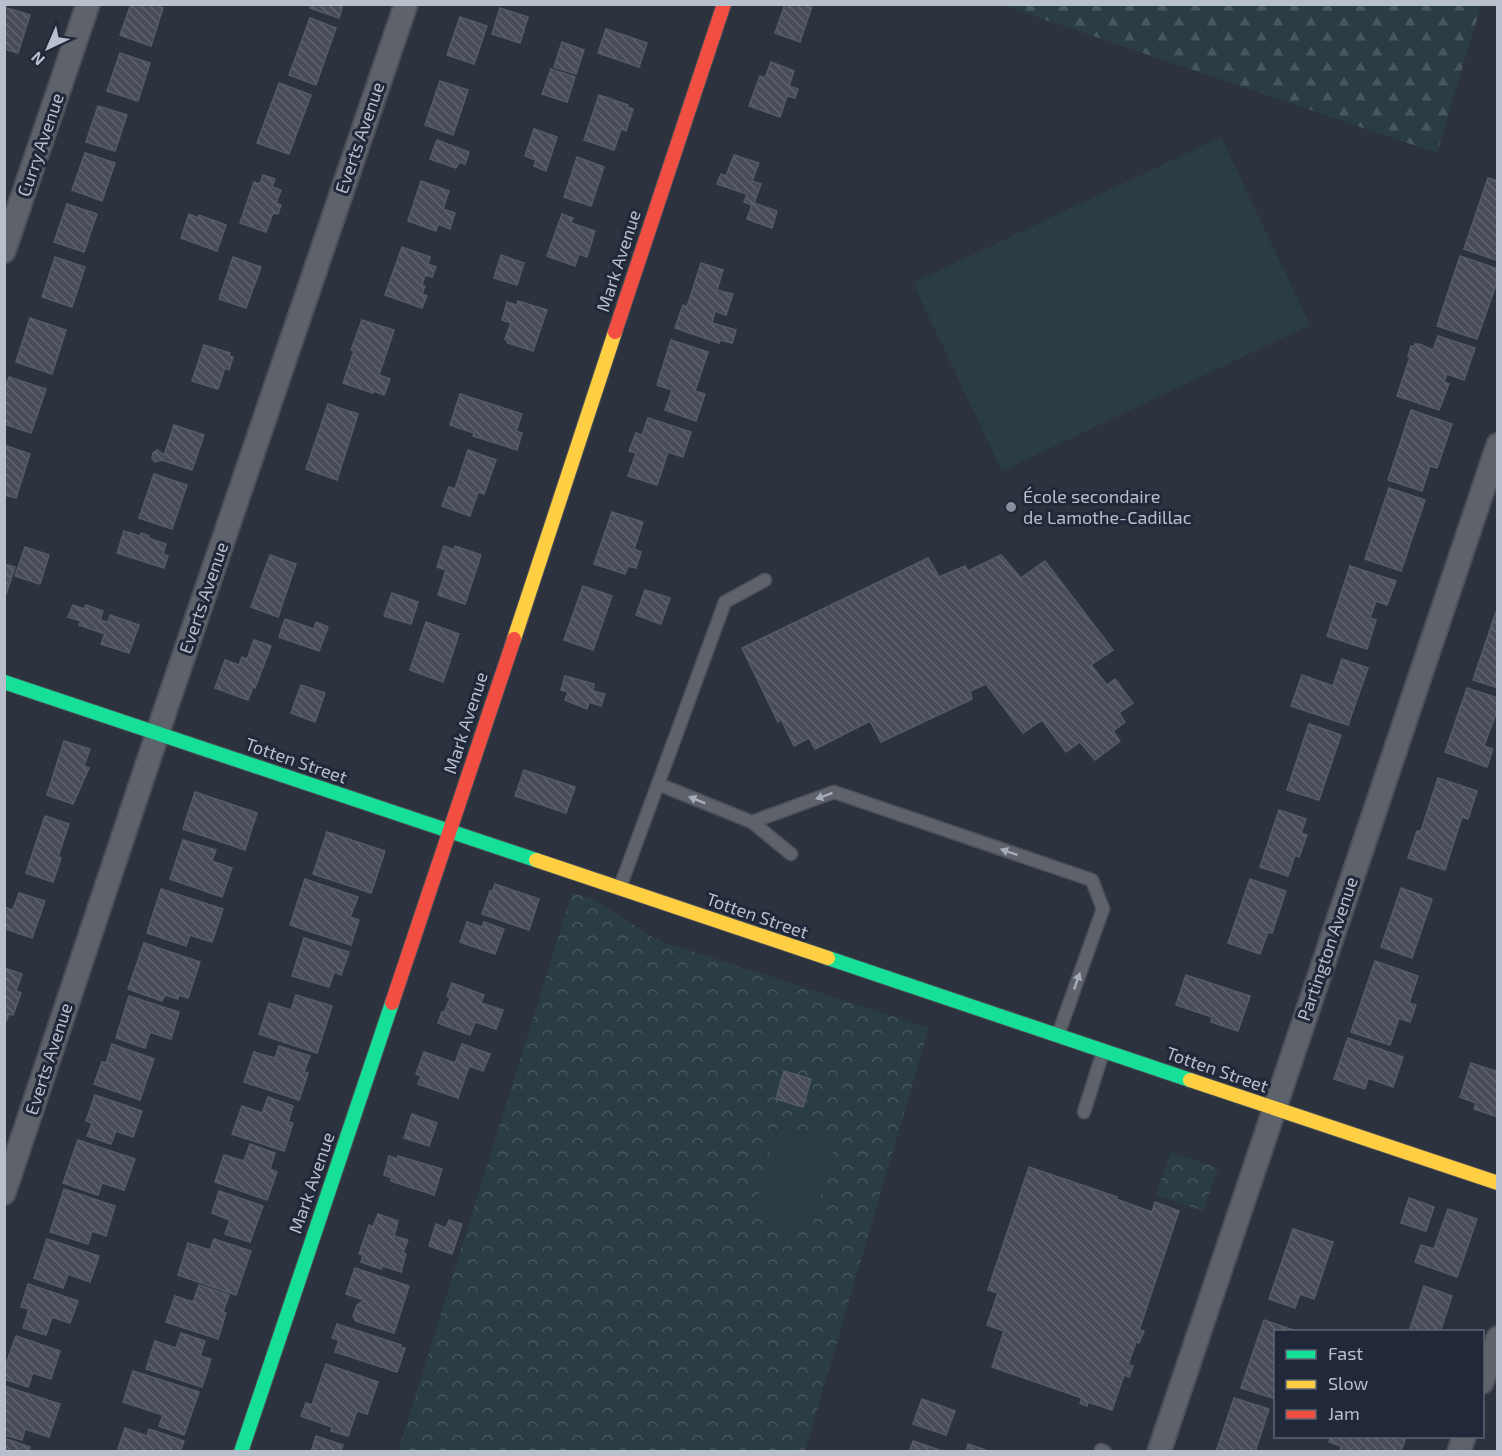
<svg xmlns="http://www.w3.org/2000/svg" width="1502" height="1456" viewBox="0 0 1502 1456" font-family="'Exo 2',sans-serif">
<style>
.forest{fill:url(#forest-firs)}
.park{fill:url(#park-crowns)}
.pitch{fill:#2a3d43}
.building{fill:url(#building-back-hatch);stroke:#555b64;stroke-width:1.5}
.lines{fill:none;stroke-linecap:round;stroke-linejoin:round}
.lane-casing{stroke:#4b4f58;stroke-width:15}
.street-casing{stroke:#4b4f58;stroke-width:26}
.fast-casing{stroke:#4b4f58;stroke-width:16}
.slow-casing{stroke:#4b4f58;stroke-width:16}
.jam-casing{stroke:#4b4f58;stroke-width:16}
.lane{stroke:#5e626a;stroke-width:12}
.street{stroke:#5e626a;stroke-width:22}
.fast{stroke:#16e098;stroke-width:14}
.slow{stroke:#ffcf43;stroke-width:14}
.jam{stroke:#f24e42;stroke-width:14}
.oneway{fill:#a6acb9}
.poi-dot{fill:#878e9b;stroke:#202839;stroke-width:2}
.labels{text-anchor:middle;stroke-width:6;stroke-linejoin:round;paint-order:stroke}
.street-label{font-size:18px;fill:#b8bfcd;stroke:#202839}
.poi-label{font-size:18px;fill:#b8bfcd;stroke:#202839;text-anchor:start}
</style>
<defs>
<pattern id="forest-firs" width="22" height="20" patternUnits="userSpaceOnUse" patternTransform="scale(1.5)"><rect width="22" height="20" fill="#2a3d43"/><path d="M5 1l3.5 6h-7zM16 11l3.5 6h-7z" fill="#47575d"/></pattern>
<pattern id="park-crowns" width="20" height="18" patternUnits="userSpaceOnUse" patternTransform="scale(1.5)"><rect width="20" height="18" fill="#2a3d43"/><path d="M2 6a3 3 0 1 1 6 0M12 15a3 3 0 1 1 6 0" fill="none" stroke="#47575d"/></pattern>
<pattern id="building-back-hatch" width="6" height="6" patternUnits="userSpaceOnUse" patternTransform="scale(1.5)"><rect width="6" height="6" fill="#474c56"/><path d="M-1 5l2 2M0 0l6 6M5-1l2 2" fill="none" stroke="#5f646d"/></pattern>
</defs>
<rect width="100%" height="100%" fill="#2d333e"/>
<polygon class="forest" points="1002,5 1481,4 1481,5 1437,153"/>
<g class="park">
<polygon points="572,893 591,898 657,940 929,1028 805,1451 398,1452"/>
<polygon points="1171,1152 1218,1168 1203,1211 1156,1195"/>
</g>
<g class="pitch">
<polygon points="1221,137 1310,325 1002,471 913,283"/>
<polygon points="778,1126 836,1143 810,1234 752,1217"/>
</g>
<g class="building">
<polygon points="131,4 153,4 163,8 151,46 120,35"/>
<polygon points="311,4 343,4 339,18 310,8"/>
<polygon points="785,4 808,4 812,6 800,42 775,33"/>
<polygon points="4,7 30,15 18,53 4,49"/>
<polygon points="500,8 528,17 520,43 492,34"/>
<polygon points="460,17 487,26 474,64 447,55"/>
<polygon points="310,18 336,28 316,85 289,75"/>
<polygon points="606,29 647,43 639,67 598,53"/>
<polygon points="562,42 584,50 576,74 554,67"/>
<polygon points="120,53 150,63 138,101 107,91"/>
<polygon points="771,62 794,71 789,86 798,89 795,98 787,96 780,117 749,106 760,76 765,78"/>
<polygon points="551,69 575,77 567,102 542,94"/>
<polygon points="440,81 468,90 453,135 425,125"/>
<polygon points="279,83 311,95 289,154 257,143"/>
<polygon points="599,95 628,105 627,107 633,109 626,131 621,129 614,150 584,140"/>
<polygon points="98,106 127,115 115,151 86,142"/>
<polygon points="534,129 557,137 546,171 534,166 536,160 525,156"/>
<polygon points="437,140 469,152 465,164 459,162 456,168 430,159"/>
<polygon points="85,153 115,163 102,201 72,190"/>
<polygon points="734,155 759,163 752,181 761,184 754,203 777,211 772,228 747,219 752,205 744,202 747,194 717,184 721,174 726,176"/>
<polygon points="577,157 604,167 591,206 564,197"/>
<polygon points="263,175 275,179 272,187 281,190 276,203 281,205 278,214 273,213 266,232 240,223 254,182 260,184"/>
<polygon points="1488,178 1498,181 1498,256 1496,260 1464,249"/>
<polygon points="421,181 449,191 443,209 455,213 450,229 438,224 436,231 408,221"/>
<polygon points="67,204 97,214 84,252 54,242"/>
<polygon points="189,214 198,218 199,215 226,225 217,251 181,238"/>
<polygon points="562,214 573,218 571,223 595,231 587,257 579,254 575,266 547,256"/>
<polygon points="402,247 430,257 428,264 436,267 432,277 425,275 422,285 425,286 422,294 427,296 422,308 385,295"/>
<polygon points="501,255 524,263 517,285 494,278"/>
<polygon points="1460,256 1498,269 1498,279 1477,339 1437,326"/>
<polygon points="55,257 85,267 72,307 42,297"/>
<polygon points="233,257 261,267 246,308 219,299"/>
<polygon points="701,263 723,270 717,290 733,294 726,315 715,311 712,323 736,330 732,343 720,340 719,343 675,328 683,305 687,307"/>
<polygon points="518,301 547,310 533,351 508,343 505,339 511,323 502,320 507,302 517,305"/>
<polygon points="30,318 66,330 52,374 16,362"/>
<polygon points="362,320 394,330 379,375 390,379 384,395 374,391 373,393 343,383 354,351 351,350"/>
<polygon points="1438,336 1475,348 1464,380 1447,374 1444,382 1449,384 1439,410 1397,396 1410,357 1408,356 1411,346 1414,347 1415,344 1419,344 1433,350"/>
<polygon points="671,340 708,352 695,391 705,394 696,421 665,410 672,390 657,385"/>
<polygon points="204,345 230,353 229,356 233,357 229,370 225,368 218,389 192,381"/>
<polygon points="9,377 46,389 31,433 4,424 4,391"/>
<polygon points="460,394 522,414 516,431 522,433 517,450 473,436 474,433 450,425"/>
<polygon points="328,404 358,414 337,480 306,469"/>
<polygon points="1411,410 1452,424 1437,468 1430,466 1422,491 1388,480"/>
<polygon points="648,418 691,432 683,457 668,452 657,485 628,476 636,453 629,451 636,433 642,435"/>
<polygon points="174,425 204,435 192,470 162,460 155,462 152,458 153,453 157,450 164,455"/>
<polygon points="4,445 30,454 16,498 4,495"/>
<polygon points="468,450 496,460 484,494 478,492 470,516 442,506 449,487 455,489"/>
<polygon points="154,474 187,485 172,529 139,518"/>
<polygon points="1389,488 1425,500 1401,571 1365,559"/>
<polygon points="612,512 643,522 634,549 641,552 636,568 628,566 625,574 594,564"/>
<polygon points="124,531 140,536 141,533 149,536 148,538 166,544 163,554 168,556 164,568 117,553"/>
<polygon points="444,546 454,550 455,546 481,555 465,604 438,595 446,570 437,567"/>
<polygon points="25,547 49,555 40,584 15,576"/>
<polygon points="270,555 296,564 278,617 251,607"/>
<polygon points="1001,555 1021,578 1045,561 1113,650 1091,665 1107,685 1115,679 1133,703 1119,713 1125,722 1113,731 1120,741 1095,760 1080,742 1066,752 1042,720 1023,733 986,684 970,691 972,699 881,742 870,721 815,749 809,738 794,746 781,719 778,722 742,648 928,558 939,577 965,566 968,571"/>
<polygon points="4,564 15,567 6,594 4,594"/>
<polygon points="1350,566 1396,581 1387,605 1376,601 1370,618 1376,620 1367,649 1327,636"/>
<polygon points="583,586 612,596 593,650 564,640"/>
<polygon points="645,590 670,598 661,624 636,615"/>
<polygon points="392,593 418,602 411,624 384,616"/>
<polygon points="73,605 84,609 86,605 103,611 100,620 108,622 110,615 139,625 129,653 101,644 105,634 79,625 81,621 68,617"/>
<polygon points="1496,612 1498,612 1498,688 1473,680"/>
<polygon points="285,619 314,629 316,622 328,627 319,651 279,637"/>
<polygon points="426,622 459,634 443,682 410,670"/>
<polygon points="254,640 271,646 255,688 253,687 248,700 215,688 225,660 239,665 242,657 247,659"/>
<polygon points="1342,659 1368,668 1348,725 1291,706 1302,675 1333,686"/>
<polygon points="565,676 594,684 593,691 605,694 601,706 589,702 587,709 565,700 568,692 561,690"/>
<polygon points="301,685 325,693 315,722 291,713"/>
<polygon points="1467,688 1498,698 1498,708 1484,746 1493,749 1487,767 1445,752"/>
<polygon points="1309,724 1341,735 1319,800 1287,790"/>
<polygon points="64,741 90,749 84,766 89,768 73,804 47,795"/>
<polygon points="524,770 575,787 566,813 515,796"/>
<polygon points="1438,778 1477,791 1468,819 1462,817 1445,870 1408,858 1417,831 1421,831"/>
<polygon points="195,792 257,813 245,850 183,829"/>
<polygon points="1279,810 1306,819 1301,833 1307,835 1299,857 1295,855 1288,876 1260,867"/>
<polygon points="45,816 69,824 58,857 61,858 53,882 26,873"/>
<polygon points="327,832 385,851 371,893 313,874"/>
<polygon points="183,840 216,850 212,861 232,868 222,897 170,879"/>
<polygon points="305,879 358,897 351,915 347,916 359,920 351,945 290,925"/>
<polygon points="1250,879 1286,891 1272,933 1268,932 1260,954 1228,943"/>
<polygon points="495,884 539,899 529,930 482,914 490,891 492,892"/>
<polygon points="1401,888 1432,899 1412,958 1381,947"/>
<polygon points="161,889 223,909 212,942 190,935 186,946 147,933"/>
<polygon points="19,893 45,901 32,938 6,929 4,933 4,907 13,910"/>
<polygon points="467,922 482,927 484,922 504,929 495,954 460,942"/>
<polygon points="304,938 349,952 341,975 334,972 329,987 292,976"/>
<polygon points="144,943 200,962 188,998 179,995 178,999 165,995 162,1001 128,989"/>
<polygon points="1375,961 1418,976 1409,1003 1416,1005 1410,1022 1399,1018 1390,1045 1351,1032"/>
<polygon points="4,968 22,974 16,991 21,993 13,1015 9,1014 4,1026"/>
<polygon points="1186,975 1250,996 1238,1031 1211,1022 1212,1017 1176,1005"/>
<polygon points="452,983 484,995 481,1003 503,1010 496,1029 475,1022 470,1035 438,1023 442,1012 445,1011 450,998 447,996"/>
<polygon points="296,995 332,1006 317,1053 259,1034 269,1003 291,1010"/>
<polygon points="129,996 179,1012 171,1039 150,1032 145,1048 116,1038"/>
<polygon points="1348,1038 1403,1057 1393,1087 1368,1078 1365,1089 1334,1079"/>
<polygon points="112,1044 154,1059 140,1100 94,1084 102,1062 106,1063"/>
<polygon points="462,1044 490,1054 483,1071 469,1066 458,1098 418,1084 421,1076 416,1074 424,1052 455,1063"/>
<polygon points="279,1046 310,1056 304,1072 308,1073 299,1100 244,1082 254,1052 275,1058"/>
<polygon points="1471,1063 1498,1072 1498,1117 1474,1109 1476,1103 1460,1097"/>
<polygon points="784,1071 811,1079 803,1107 776,1099"/>
<polygon points="95,1095 142,1111 133,1137 116,1131 111,1144 87,1136 92,1123 86,1121"/>
<polygon points="268,1097 293,1106 288,1122 293,1123 284,1151 232,1134 242,1106 262,1113"/>
<polygon points="412,1114 437,1123 429,1146 404,1138"/>
<polygon points="78,1140 135,1159 124,1190 102,1183 98,1195 63,1183"/>
<polygon points="250,1144 275,1153 270,1169 277,1172 267,1200 215,1182 224,1155 244,1161"/>
<polygon points="389,1156 398,1159 398,1156 442,1169 434,1195 391,1181 392,1178 384,1175"/>
<polygon points="1029,1167 1117,1197 1116,1199 1152,1212 1155,1202 1179,1211 1139,1330 1144,1331 1139,1343 1136,1342 1128,1365 1133,1366 1129,1377 1124,1375 1112,1410 1088,1402 1087,1406 1080,1403 1082,1398 992,1367 1004,1331 987,1325 998,1293 988,1290"/>
<polygon points="64,1189 115,1206 106,1236 92,1231 88,1244 50,1232"/>
<polygon points="219,1191 263,1206 250,1242 225,1234 230,1220 212,1213"/>
<polygon points="1409,1198 1434,1207 1426,1231 1401,1223"/>
<polygon points="1448,1209 1477,1219 1457,1277 1415,1262 1421,1245 1434,1249"/>
<polygon points="378,1214 398,1221 394,1236 408,1240 403,1253 406,1254 401,1272 383,1266 381,1269 361,1262 363,1255 359,1254 369,1225 373,1227"/>
<polygon points="449,1220 462,1224 452,1254 429,1246 436,1224 446,1228"/>
<polygon points="1293,1229 1333,1242 1314,1299 1300,1294 1295,1308 1269,1299"/>
<polygon points="47,1239 99,1256 90,1282 68,1274 63,1288 34,1278"/>
<polygon points="214,1239 251,1251 236,1295 178,1275 188,1243 210,1250"/>
<polygon points="355,1268 409,1286 394,1333 356,1321 353,1316 357,1305 364,1300 346,1294"/>
<polygon points="28,1284 78,1301 70,1323 52,1317 46,1335 23,1328 29,1309 21,1307"/>
<polygon points="199,1285 229,1295 223,1312 226,1313 218,1339 166,1322 175,1296 193,1302"/>
<polygon points="1424,1286 1452,1296 1440,1332 1409,1332"/>
<polygon points="1264,1320 1299,1332 1276,1332 1276,1399 1241,1388"/>
<polygon points="337,1324 401,1345 400,1347 405,1348 397,1372 335,1352 339,1340 332,1338"/>
<polygon points="181,1333 205,1341 200,1356 211,1359 202,1387 146,1369 155,1341 176,1348"/>
<polygon points="16,1336 60,1351 51,1379 33,1373 28,1387 4,1379 4,1370"/>
<polygon points="326,1364 378,1382 367,1414 357,1411 348,1436 331,1431 332,1427 301,1416 306,1403 312,1405"/>
<polygon points="133,1371 199,1392 184,1435 159,1426 163,1415 123,1402"/>
<polygon points="4,1386 60,1404 49,1437 25,1429 22,1440 4,1435"/>
<polygon points="1234,1398 1269,1409 1255,1452 1216,1452"/>
<polygon points="922,1399 955,1411 946,1435 913,1424"/>
<polygon points="125,1428 147,1436 149,1429 184,1441 180,1452 117,1452"/>
<polygon points="316,1436 343,1445 340,1452 311,1452"/>
<polygon points="1331,1436 1406,1436 1401,1452 1340,1452 1341,1446 1329,1442"/>
<polygon points="4,1438 30,1447 29,1452 4,1452"/>
<polygon points="913,1441 942,1451 909,1452"/>
<polygon points="968,1444 991,1452 966,1452"/>
</g>
<g class="lines">
<g class="lane-casing">
<g id="lane">
<polyline points="658,784 725,602 765,580"/>
<polyline points="752,822 834,792 1092,880 1103,909 1058,1035"/>
<polyline points="620,887 658,784 752,822 791,854"/>
<polyline points="1084,1112 1103,1052"/>
<polyline points="1101,1450 1105,1452"/>
</g>
</g>
<g class="street-casing">
<g id="street">
<polyline points="4,251 88,4"/>
<polyline points="4,1193 166,708 406,4"/>
<polyline points="1482,1382 1498,1338"/>
<polyline points="1159,1452 1498,445"/>
<polyline points="1459,1452 1464,1436"/>
</g>
</g>
<g class="fast-casing">
<g id="fast">
<polyline points="4,682 536,860"/>
<polyline points="828,958 1190,1080"/>
<polyline points="241,1452 392,1003"/>
</g>
</g>
<g class="slow-casing">
<g id="slow">
<polyline points="514,639 615,332"/>
<polyline points="536,860 828,958"/>
<polyline points="1190,1080 1498,1183"/>
</g>
</g>
<g class="jam-casing">
<g id="jam">
<polyline points="615,332 724,4"/>
<polyline points="392,1003 514,639"/>
</g>
</g>
<use href="#lane" class="lane"/>
<use href="#street" class="street"/>
<use href="#fast" class="fast"/>
<use href="#slow" class="slow"/>
<use href="#jam" class="jam"/>
</g>
<defs><path id="oneway-solid" d="M-6-.8H1V-3.2L6.5 0L1 3.2V.8H-6Z" transform="scale(1.5)"/></defs>
<g class="oneway">
<use href="#oneway-solid" transform="translate(824 796) rotate(160)"/>
<use href="#oneway-solid" transform="translate(697 800) rotate(-158)"/>
<use href="#oneway-solid" transform="translate(1009 852) rotate(-161)"/>
<use href="#oneway-solid" transform="translate(1077 981) rotate(-71)"/>
</g>
<circle class="poi-dot" cx="1011" cy="507" r="6"/>
<g class="labels">
<g class="street-label">
<text transform="translate(360 138) rotate(-71)" y="6">Everts Avenue</text>
<text transform="translate(41 145) rotate(-71)" y="6">Curry Avenue</text>
<text transform="translate(619 261) rotate(-72)" y="6">Mark Avenue</text>
<text transform="translate(204 598) rotate(-71)" y="6">Everts Avenue</text>
<text transform="translate(466 723) rotate(-72)" y="6">Mark Avenue</text>
<text transform="translate(296 761) rotate(19)" y="6">Totten Street</text>
<text transform="translate(757 916) rotate(19)" y="6">Totten Street</text>
<text transform="translate(1328 949) rotate(-71)" y="6">Partington Avenue</text>
<text transform="translate(49 1059) rotate(-72)" y="6">Everts Avenue</text>
<text transform="translate(1217 1070) rotate(19)" y="6">Totten Street</text>
<text transform="translate(312 1183) rotate(-71)" y="6">Mark Avenue</text>
</g>
<g class="poi-label">
<text x="1023" y="503">École secondaire<tspan x="1023" dy="21">de Lamothe-Cadillac</tspan></text>
</g>
</g>
<rect width="1502" height="1456" fill="none" stroke="#b8bfcd" stroke-width="12"/>
<rect x="1274" y="1330" width="210" height="108" fill="#202839" stroke="#5d6474" stroke-width="1.5"/>
<rect x="1286" y="1350" width="30" height="9" fill="#16e098" stroke="#5d6474" stroke-width="1.5"/>
<text x="1328" y="1360" font-size="18" fill="#b8bfcd">Fast</text>
<rect x="1286" y="1380" width="30" height="9" fill="#ffcf43" stroke="#5d6474" stroke-width="1.5"/>
<text x="1328" y="1390" font-size="18" fill="#b8bfcd">Slow</text>
<rect x="1286" y="1410" width="30" height="9" fill="#f24e42" stroke="#5d6474" stroke-width="1.5"/>
<text x="1328" y="1420" font-size="18" fill="#b8bfcd">Jam</text>
<g transform="translate(48 48) rotate(224)" stroke="#202839" stroke-width="4.5" paint-order="stroke">
<path d="M0-4.5L10 22L0 15L-10 22Z" fill="#b8bfcd"/>
<text y="-9" font-size="16" font-weight="bold" text-anchor="middle" fill="#b8bfcd">N</text>
</g>
</svg>
